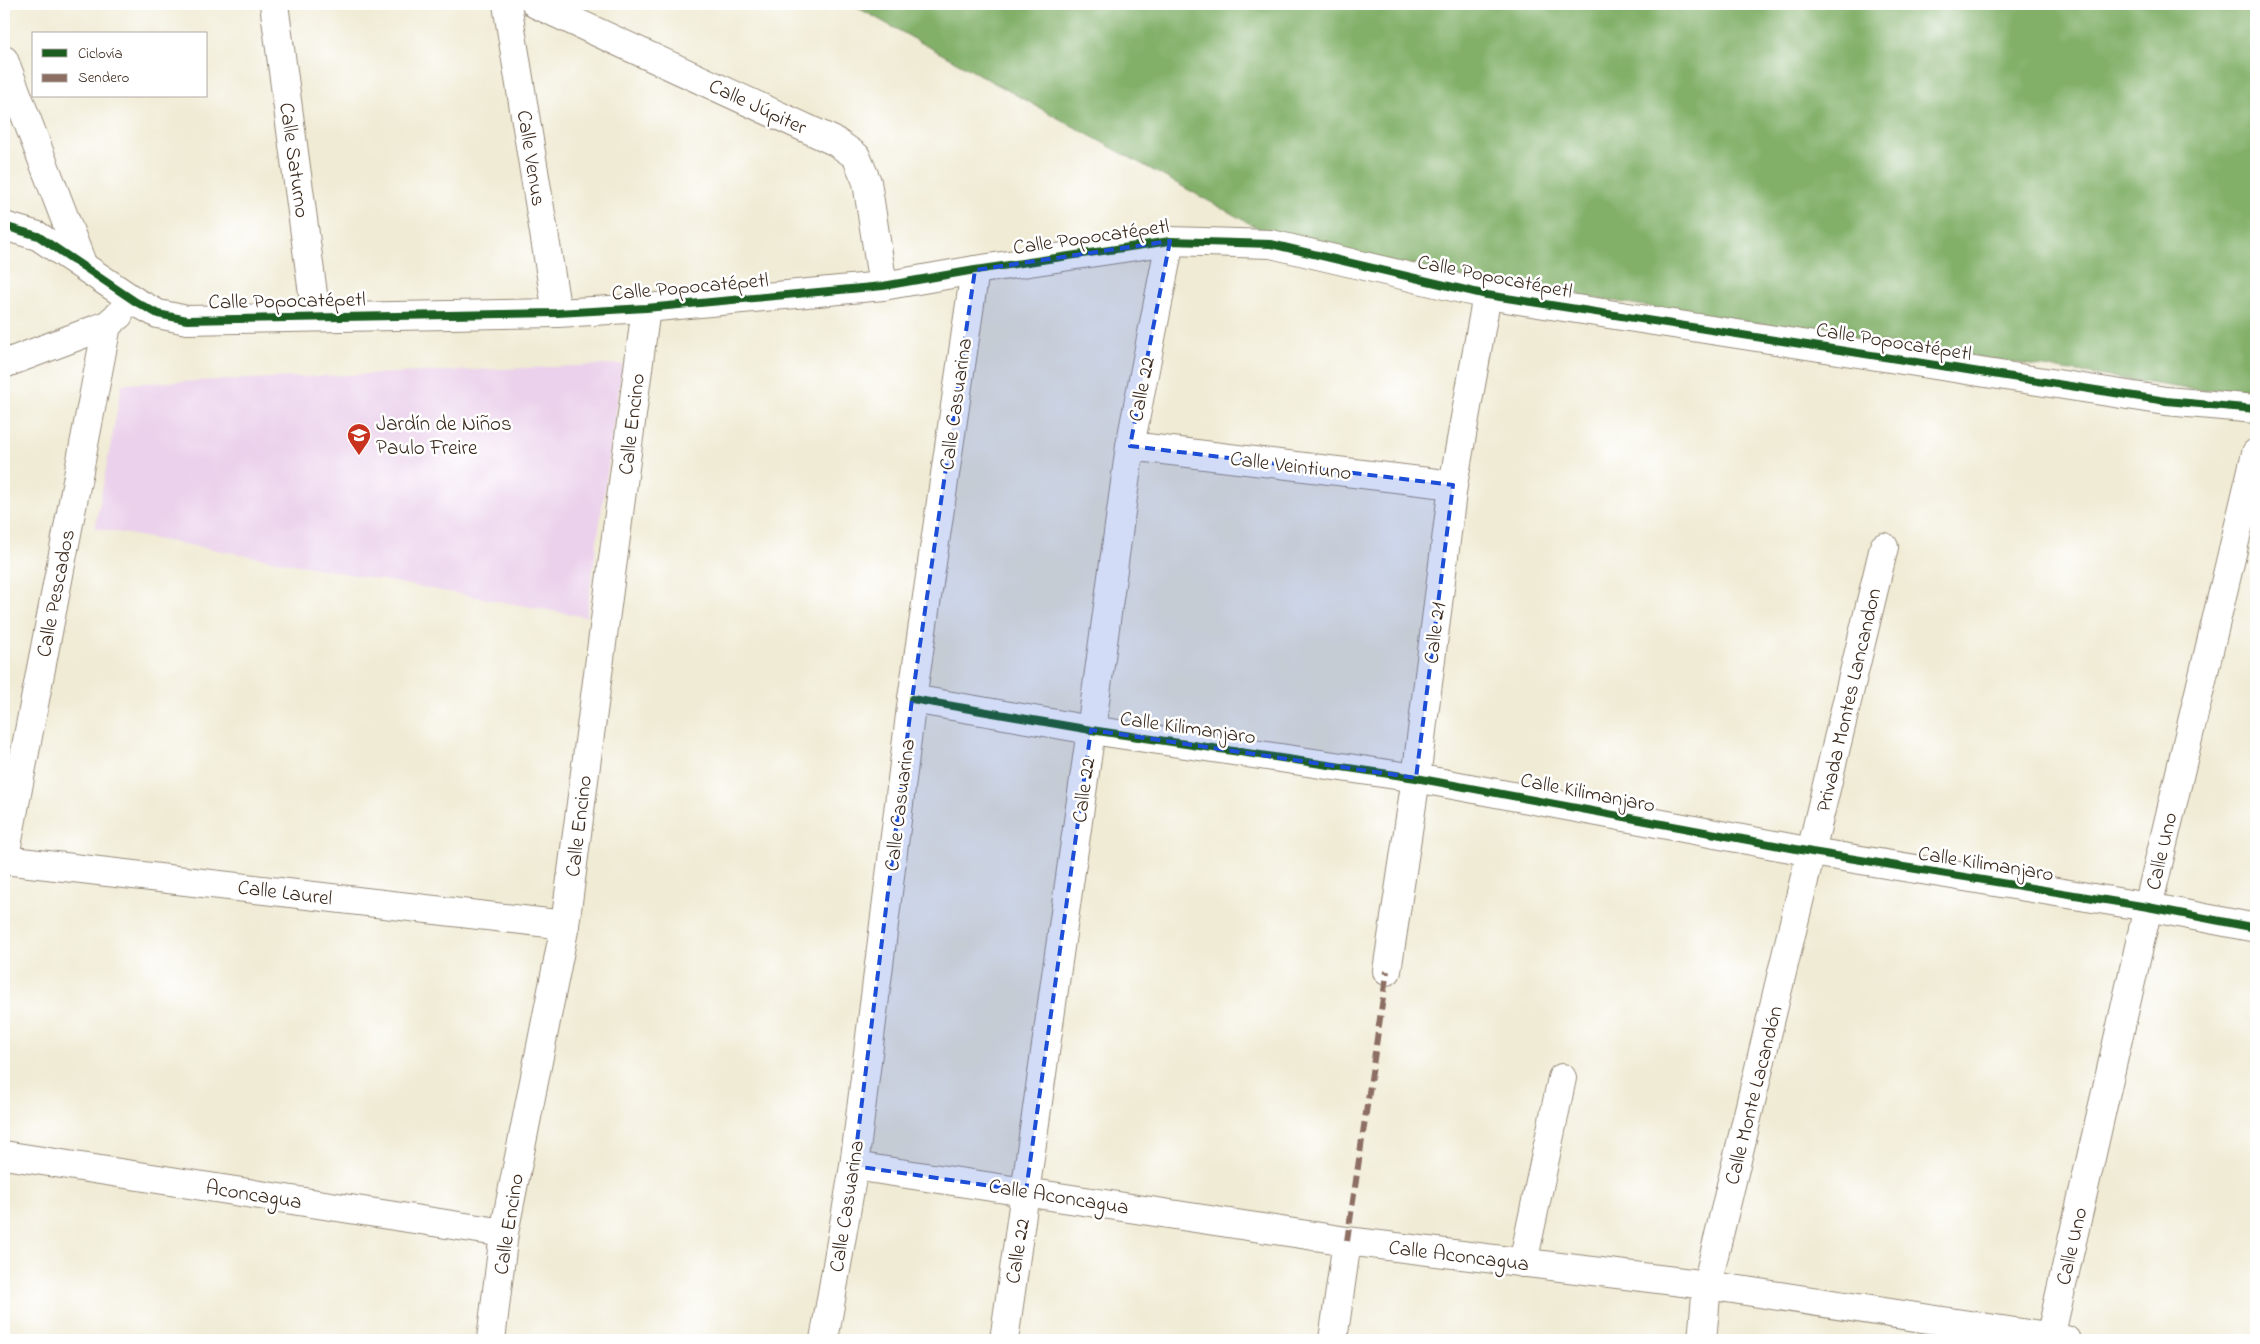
<svg xmlns="http://www.w3.org/2000/svg" width="2260" height="1344" viewBox="0 0 2260 1344" font-family="'Indie Flower',sans-serif">
<style>
.built{fill:#ebd1eb}
.forest{fill:#82b069;stroke:#5e6d44}
.lines{fill:none;stroke-linecap:round;stroke-linejoin:round}
.minor-casing{stroke:#968a79;stroke-width:30}
.minor{stroke:#fff;stroke-width:28}
.quiet{stroke:#8d6e63;stroke-width:6;stroke-dasharray:12 6;stroke-linecap:butt}
.cycleway-casing{stroke:#fff;stroke-width:11}
.cycleway{stroke:#1b5e20;stroke-width:8}
.marked{fill:#1d4ed8;fill-opacity:0.2;stroke:#1d4ed8;stroke-width:4;stroke-dasharray:10 6;stroke-linejoin:round}
.labels{text-anchor:middle;stroke-width:5;stroke-linejoin:round;paint-order:stroke}
.street-label{font-size:21px;fill:#3b2a1e;stroke:#fff}
.poi-label{font-size:21px;fill:#3b2a1e;stroke:#fff;text-anchor:start}
</style>
<rect width="100%" height="100%" fill="#fff"/>
<filter id="ink" filterUnits="userSpaceOnUse"><feTurbulence type="fractalNoise" baseFrequency=".02" numOctaves="2"/><feDisplacementMap in="SourceGraphic" scale="10" xChannelSelector="R" yChannelSelector="G"/><feConvolveMatrix kernelMatrix="1 2 1 2 8 2 1 2 1" color-interpolation-filters="sRGB"/></filter>
<filter id="wash" filterUnits="userSpaceOnUse"><feTurbulence type="fractalNoise" baseFrequency=".0096" numOctaves="4" result="noise"/><feDisplacementMap in="SourceGraphic" scale="20" xChannelSelector="R" yChannelSelector="G"/><feGaussianBlur stdDeviation="1.12" result="paint"/><feColorMatrix in="noise" values="0 0 0 0 0 0 0 0 0 0 0 0 0 0 0 0 0 1.4 0 .05"/><feComposite in="paint" operator="in"/></filter>
<g filter="url(#wash)">
<rect width="100%" height="100%" fill="#f0ebd4"/>
<polygon class="built" points="623,364 586,617 95,528 122,384"/>
<polygon class="forest" points="851,4 2256,4 2256,388 2195,390 1305,254"/>
</g>
<g filter="url(#ink)">
<g class="lines">
<g class="minor-casing">
<g id="minor">
<polyline points="274,4 316,316"/>
<polyline points="507,4 557,313"/>
<polyline points="536,4 836,142 856,156 867,182 883,286"/>
<polyline points="4,60 83,266"/>
<polyline points="4,226 38,236 136,302 158,314 187,320 557,313 646,308 883,286 975,270 1170,241 1271,244 1487,295 2166,401 2256,409"/>
<polyline points="4,364 107,325 119,315"/>
<polyline points="1130,446 1453,485"/>
<polyline points="912,699 1091,730 1416,778 1812,852 2148,907 2256,928"/>
<polyline points="4,860 565,925"/>
<polyline points="4,861 107,325"/>
<polyline points="1387,971 1416,778 1453,485 1487,295"/>
<polyline points="4,1155 504,1233"/>
<polyline points="854,1166 1347,1241 1707,1285 2066,1340"/>
<polyline points="1523,1263 1562,1078"/>
<polyline points="2050,1338 2148,907 2256,453"/>
<polyline points="491,1340 504,1233 565,925 646,308"/>
<polyline points="824,1340 854,1166 912,699 975,270"/>
<polyline points="1004,1340 1091,730 1130,446 1170,241"/>
<polyline points="1333,1340 1347,1241"/>
<polyline points="1702,1340 1707,1285 1884,547"/>
</g>
</g>
<use href="#minor" class="minor"/>
<polyline class="quiet" points="1347,1241 1387,971"/>
<g class="cycleway-casing">
<g id="cycleway">
<polyline points="4,226 38,236 136,302 158,314 187,320 557,313 646,308 883,286 975,270 1170,241 1271,244 1487,295 2166,401 2256,409"/>
<polyline points="912,699 1091,730 1416,778 1812,852 2148,907 2256,928"/>
</g>
</g>
<use href="#cycleway" class="cycleway"/>
</g>
</g>
<path class="marked" d="M1170,241L1130,446L1453,485L1416,778L1091,730L1026,1191L854,1166L912,699L975,270Z"/>
<defs>
<g id="school-pin" transform="scale(1.25)"><path d="M0 17L-7.5 6A9.5 9.5 0 1 1 7.5 6Z" fill="#c8321e" stroke="#fff"/><path d="M0-5L7-2L0 1L-7-2ZM-4 1L0 2.5L4 1V4Q0 6-4 4Z" fill="#fff"/></g>
</defs>
<g fill-rule="evenodd">
<use href="#school-pin" x="359" y="435"/>
</g>
<g class="labels">
<g class="street-label">
<text transform="translate(758 106) rotate(25)" y="7">Calle Júpiter</text>
<text transform="translate(532 158) rotate(81)" y="7">Calle Venus</text>
<text transform="translate(295 160) rotate(82)" y="7">Calle Saturno</text>
<text transform="translate(1091 236) rotate(-8)" y="7">Calle Popocatépetl</text>
<text transform="translate(1495 276) rotate(11)" y="7">Calle Popocatépetl</text>
<text transform="translate(690 286) rotate(-5)" y="7">Calle Popocatépetl</text>
<text transform="translate(287 300) rotate(-1)" y="7">Calle Popocatépetl</text>
<text transform="translate(1894 341) rotate(9)" y="7">Calle Popocatépetl</text>
<text transform="translate(1141 389) rotate(-79)" y="7">Calle 22</text>
<text transform="translate(955 404) rotate(-82)" y="7">Calle Casuarina</text>
<text transform="translate(631 424) rotate(-83)" y="7">Calle Encino</text>
<text transform="translate(1291 465) rotate(7)" y="7">Calle Veintiuno</text>
<text transform="translate(55 593) rotate(-79)" y="7">Calle Pescados</text>
<text transform="translate(1434 633) rotate(-83)" y="7">Calle 21</text>
<text transform="translate(1848 700) rotate(-77)" y="7">Privada Montes Lancandon</text>
<text transform="translate(1188 727) rotate(8)" y="7">Calle Kilimanjaro</text>
<text transform="translate(1083 790) rotate(-82)" y="7">Calle 22</text>
<text transform="translate(1588 792) rotate(11)" y="7">Calle Kilimanjaro</text>
<text transform="translate(899 805) rotate(-83)" y="7">Calle Casuarina</text>
<text transform="translate(578 826) rotate(-83)" y="7">Calle Encino</text>
<text transform="translate(2161 851) rotate(-77)" y="7">Calle Uno</text>
<text transform="translate(1986 863) rotate(9)" y="7">Calle Kilimanjaro</text>
<text transform="translate(285 892) rotate(7)" y="7">Calle Laurel</text>
<text transform="translate(1753 1095) rotate(-76)" y="7">Calle Monte Lacandón</text>
<text transform="translate(254 1194) rotate(9)" y="7">Aconcagua</text>
<text transform="translate(1059 1196) rotate(9)" y="7">Calle Aconcagua</text>
<text transform="translate(846 1206) rotate(-81)" y="7">Calle Casuarina</text>
<text transform="translate(508 1224) rotate(-81)" y="7">Calle Encino</text>
<text transform="translate(2071 1246) rotate(-77)" y="7">Calle Uno</text>
<text transform="translate(1017 1251) rotate(-81)" y="7">Calle 22</text>
<text transform="translate(1459 1255) rotate(7)" y="7">Calle Aconcagua</text>
</g>
<g class="poi-label">
<text x="376" y="430">Jardín de Niños<tspan x="376" dy="24">Paulo Freire</tspan></text>
</g>
</g>
<rect width="2260" height="1344" fill="none" stroke="#fff" stroke-width="20"/>
<rect x="32" y="32" width="175" height="65" fill="#ffffff" stroke="#b1aaa5"/>
<rect x="42" y="49" width="25" height="8" fill="#1b5e20" stroke="#b1aaa5"/>
<text x="78" y="58" font-size="15" fill="#3b2a1e">Ciclovía</text>
<rect x="42" y="74" width="25" height="8" fill="#8d6e63" stroke="#b1aaa5"/>
<text x="78" y="82" font-size="15" fill="#3b2a1e">Sendero</text>
</svg>
